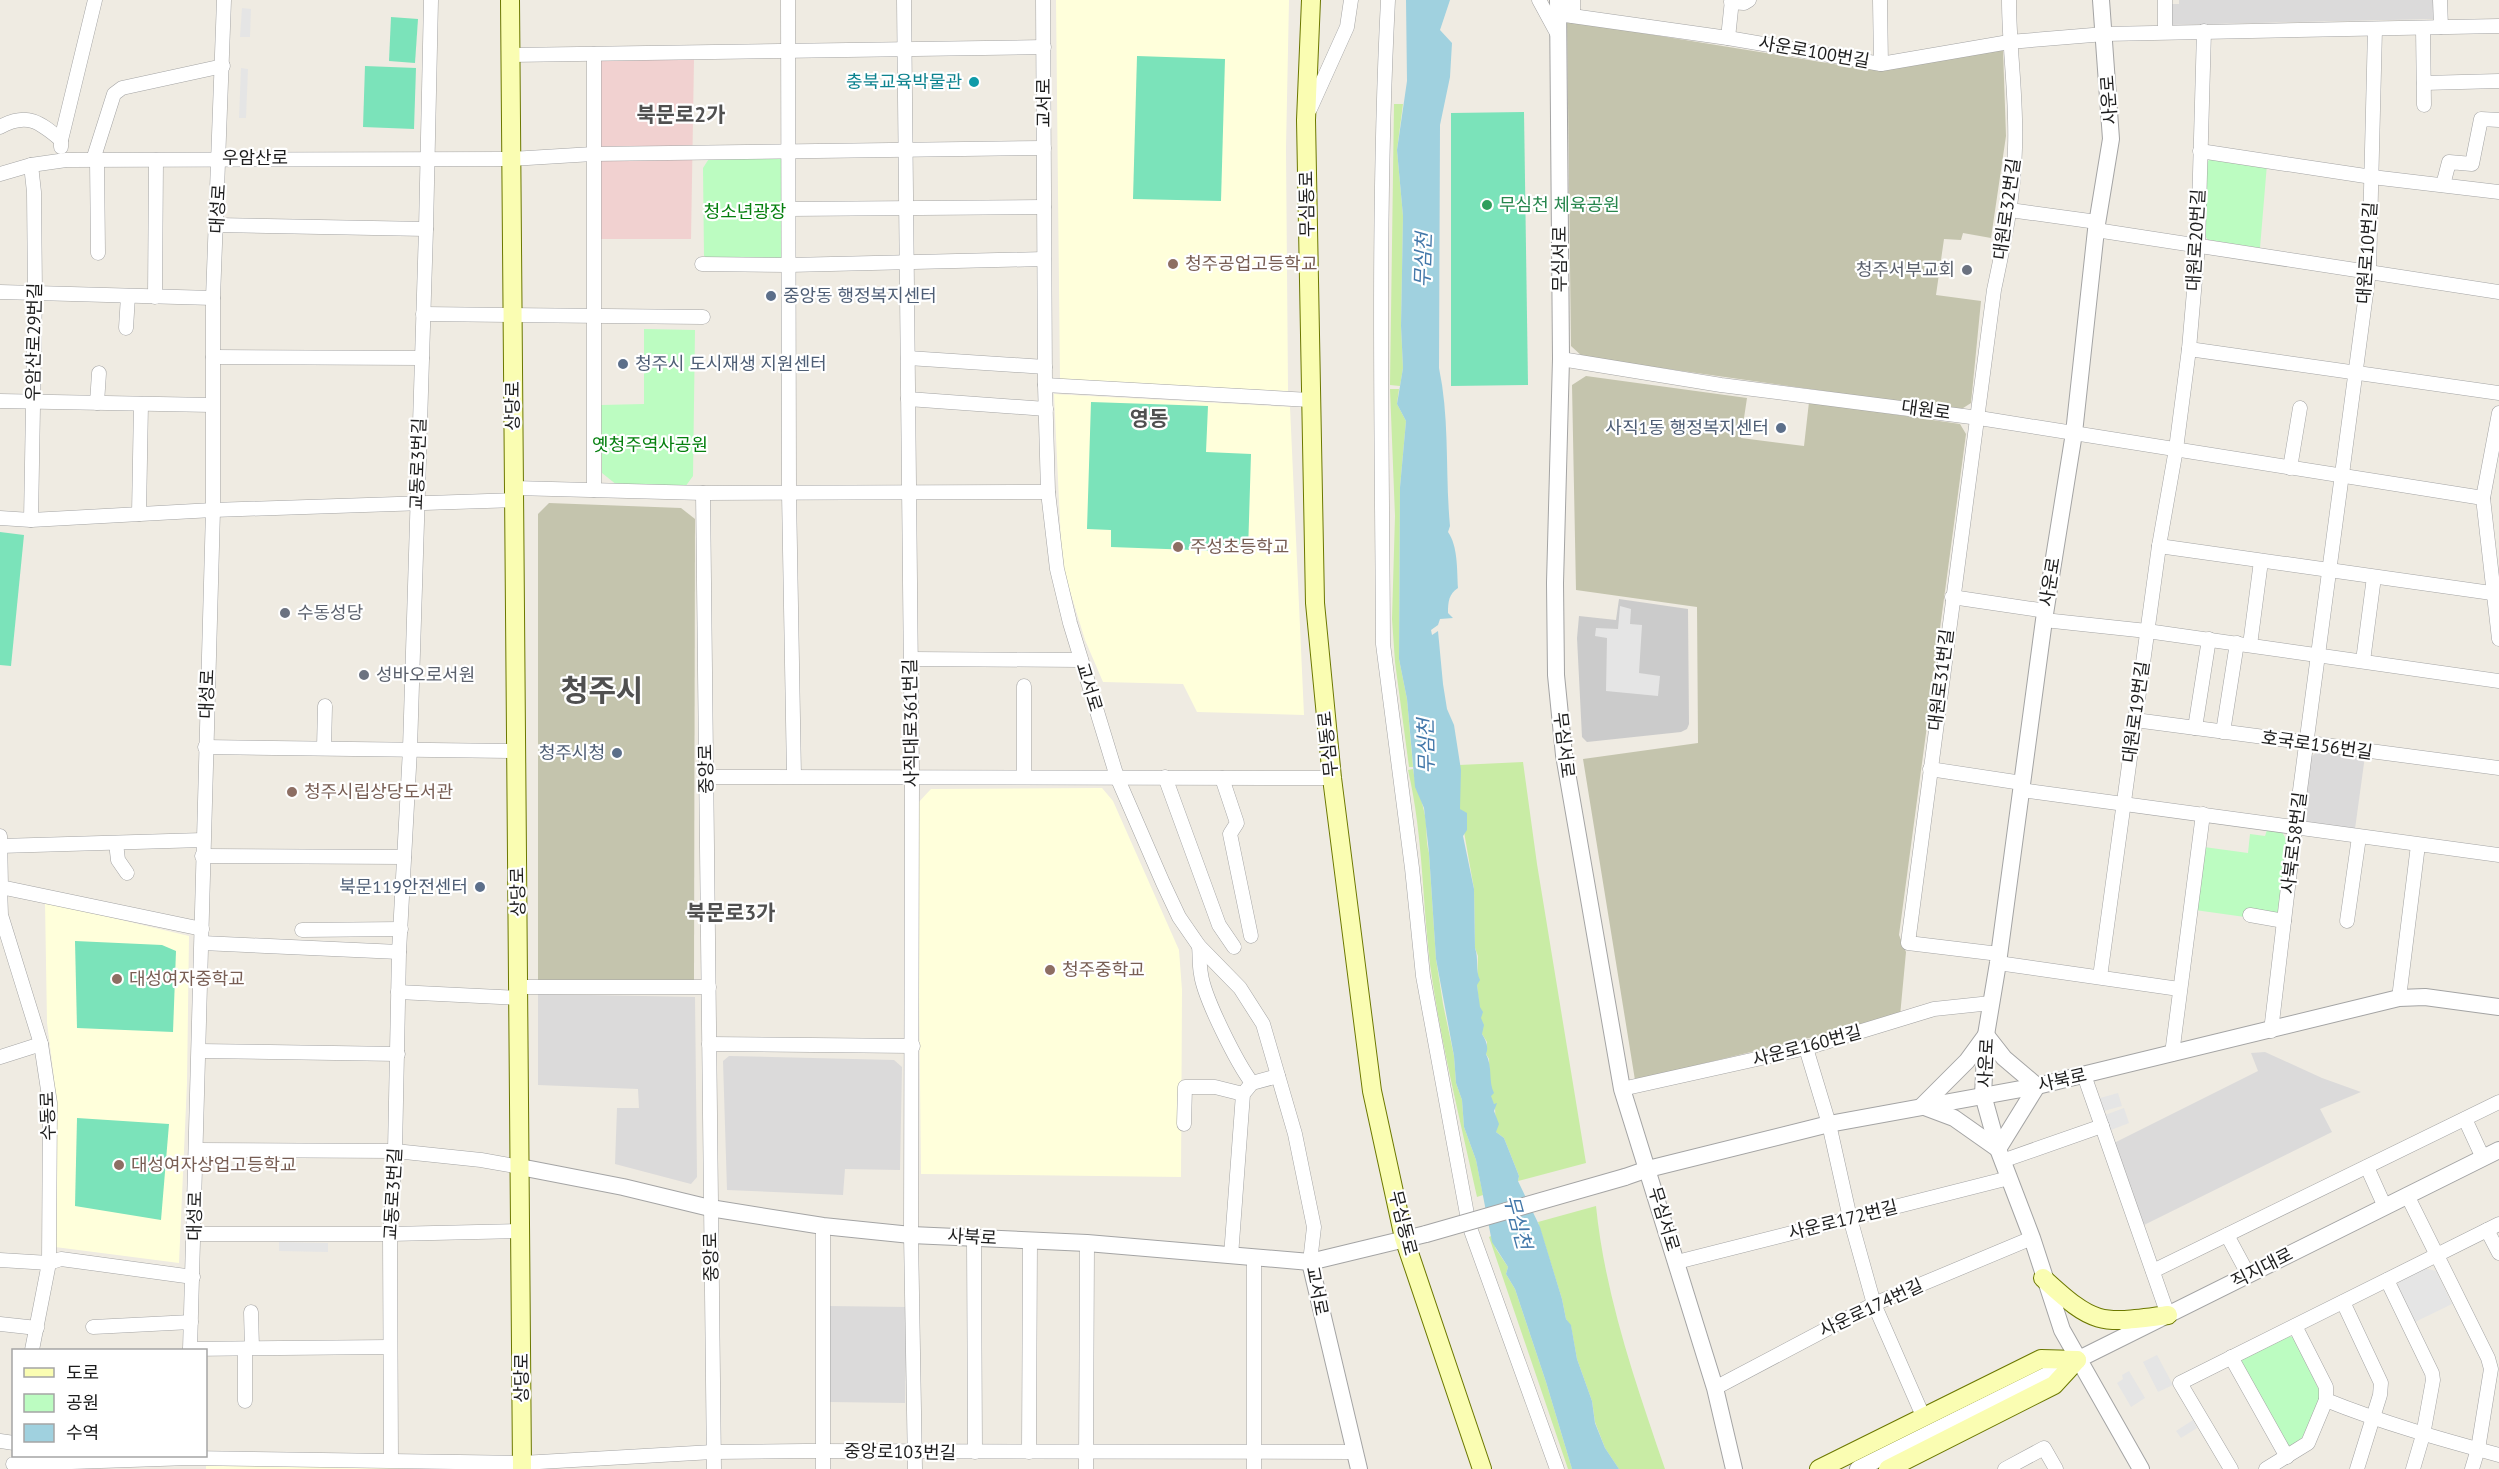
<svg xmlns="http://www.w3.org/2000/svg" width="2499" height="1469" viewBox="0 0 2499 1469" font-family="'PT Sans','Noto Sans KR',sans-serif">
<style>
.residential{fill:#dbdada}
.commercial{fill:#f1d1d0}
.education{fill:#ffffdb}
.religious{fill:#cbcbcb}
.construction{fill:#c4c4ad}
.grass{fill:#c9eca5}
.park{fill:#bcfcc1}
.pitch{fill:#7be3ba}
.parking{fill:#e5e5e5}
.water{fill:#a0d1df}
.lines{fill:none;stroke-linecap:round;stroke-linejoin:round}
.minor-casing{stroke:#a4a4a4;stroke-width:15}
.tertiary-casing{stroke:#a4a4a4;stroke-width:18}
.secondary-casing{stroke:#6c7800;stroke-width:20}
.minor{stroke:#fff;stroke-width:14}
.tertiary{stroke:#fff;stroke-width:16}
.secondary{stroke:#fafdb2;stroke-width:18}
.tertiary-bridge-casing{stroke:#a4a4a4;stroke-width:18;stroke-linecap:butt}
.tertiary-bridge{stroke:#fff;stroke-width:16}
.culture-dot{fill:#0f9aa8;stroke:#fff;stroke-width:2}
.leisure-dot{fill:#2e9e5b;stroke:#fff;stroke-width:2}
.education-dot{fill:#8d6e63;stroke:#fff;stroke-width:2}
.worship-dot{fill:#6b7280;stroke:#fff;stroke-width:2}
.service-dot{fill:#5c6f8a;stroke:#fff;stroke-width:2}
.labels{text-anchor:middle;stroke-width:4.5;stroke-linejoin:round;paint-order:stroke}
.street-label{font-size:18px;fill:#1d1d1d;stroke:#fff}
.culture-label{font-size:18px;fill:#0d838f;stroke:#fff;text-anchor:end}
.leisure-label{font-size:18px;fill:#27864d;stroke:#fff;text-anchor:start}
.park-label{font-size:18px;fill:#06800f;stroke:#fff}
.education-label{font-size:18px;fill:#785e54;stroke:#fff;text-anchor:start}
.worship-label{font-size:18px;fill:#5b616d;stroke:#fff;text-anchor:start}
.service-label{font-size:18px;fill:#4e5e75;stroke:#fff;text-anchor:end}
.water-label{font-size:20px;font-style:italic;fill:#4277a9;stroke:#fff}
.quarter-label{font-size:21px;font-weight:bold;fill:#505050;stroke:#fff}
.town-label{font-size:30px;font-weight:bold;fill:#505050;stroke:#fff}
</style>
<rect width="100%" height="100%" fill="#efebe2"/>
<g class="residential">
<polygon points="2179,0 2435,0 2436,19 2169,25 2168,4 2179,4"/>
<polygon points="2318,751 2365,756 2355,829 2306,824 2302,817 2310,758"/>
<polygon points="538,994 695,997 697,1177 691,1184 615,1164 617,1108 639,1108 638,1089 538,1085"/>
<polygon points="2265,1052 2322,1078 2361,1092 2320,1109 2332,1132 2142,1226 2110,1145 2258,1071 2251,1053"/>
<polygon points="729,1056 894,1060 902,1067 900,1170 845,1169 843,1195 727,1190 723,1061"/>
<polygon points="830,1306 907,1307 905,1403 828,1402"/>
</g>
<polygon class="commercial" points="694,59 691,239 598,239 598,61"/>
<g class="education">
<polygon points="1056,0 1289,0 1286,148 1288,391 1060,380"/>
<polygon points="1054,394 1290,407 1304,715 1197,712 1183,684 1103,682 1085,640 1062,565"/>
<polygon points="1102,788 1113,801 1179,950 1182,990 1181,1177 921,1174 917,804 931,789"/>
<polygon points="45,902 189,936 187,1083 179,1263 55,1247 54,1078 47,1023"/>
<polygon points="206,1466 373,1467 481,1469 206,1469"/>
</g>
<polygon class="religious" points="1619,599 1688,609 1689,724 1687,729 1681,732 1587,742 1582,737 1577,638 1579,616 1616,620"/>
<g class="construction">
<polygon points="1567,21 1846,66 1888,69 2003,50 2006,136 1991,238 1963,233 1961,240 1944,239 1936,295 1981,301 1971,403 1960,410 1583,357 1571,346"/>
<polygon points="1586,376 1747,398 1741,438 1804,446 1809,402 1960,424 1966,434 1899,935 1906,952 1900,1016 1635,1080 1583,759 1698,743 1697,607 1576,590 1572,385"/>
<polygon points="549,503 681,508 695,519 694,982 538,982 538,514"/>
</g>
<g class="grass">
<polygon points="1394,104 1403,104 1397,150 1403,216 1401,326 1403,368 1400,386 1390,385"/>
<polygon points="1390,389 1399,389 1397,404 1406,421 1400,487 1399,659 1407,699 1413,767 1409,767 1395,662 1392,619 1395,516"/>
<polygon points="1523,762 1537,864 1586,1163 1518,1181 1519,1176 1504,1138 1496,1132 1495,1107 1490,1096 1489,1059 1486,1054 1487,1042 1482,1034 1477,985 1478,956 1475,948 1474,889 1460,809 1459,765"/>
<path d="M1413,769C1415,784 1421,796 1424,811C1428,826 1425,839 1429,853L1436,959L1443,1004L1454,1056L1456,1083L1462,1100L1464,1127L1476,1160L1483,1195L1477,1197C1461,1124 1443,1052 1432,978C1422,909 1424,838 1408,770Z"/>
<path d="M1596,1206C1605,1296 1636,1384 1665,1469H1619L1605,1448L1595,1422L1592,1401L1577,1359L1571,1326L1566,1319L1562,1299L1538,1222Z"/>
<polygon points="1491,1236 1496,1249 1508,1267 1506,1274 1515,1289 1546,1382 1572,1469 1568,1469 1489,1237"/>
</g>
<g class="park">
<polygon points="785,154 786,262 713,261 704,256 703,168 710,157"/>
<polygon points="2211,157 2267,164 2260,248 2208,240 2203,233 2204,167"/>
<polygon points="644,329 695,330 693,476 685,487 617,485 602,473 601,405 644,404"/>
<polygon points="2267,830 2282,832 2288,843 2279,916 2245,917 2195,910 2204,847 2248,853 2250,834 2265,836"/>
<path d="M2284,1336L2294,1337L2320,1392C2321,1410 2306,1437 2292,1448L2284,1447L2238,1366L2242,1357Z"/>
</g>
<g class="pitch">
<polygon points="391,17 418,19 415,63 389,61"/>
<polygon points="1137,56 1225,59 1221,201 1133,199"/>
<polygon points="365,66 416,68 414,129 363,127"/>
<polygon points="1524,112 1528,385 1451,386 1451,113"/>
<polygon points="1091,402 1208,406 1206,452 1251,454 1248,552 1111,547 1111,530 1087,529"/>
<polygon points="0,532 24,535 11,666 0,665"/>
<polygon points="75,941 162,945 176,951 173,1032 77,1028"/>
<polygon points="77,1118 169,1124 161,1220 75,1206"/>
</g>
<g class="parking">
<polygon points="242,8 251,9 250,37 240,37"/>
<polygon points="241,68 248,69 246,118 239,118"/>
<polygon points="1620,606 1631,609 1630,624 1642,625 1639,673 1660,676 1658,696 1606,691 1607,638 1595,636 1596,628 1618,629"/>
<polygon points="2118,1093 2122,1106 2104,1111 2100,1098"/>
<polygon points="2124,1108 2129,1123 2111,1130 2105,1115"/>
<polygon points="279,1242 328,1243 328,1252 279,1251"/>
<polygon points="2424,1268 2436,1271 2452,1304 2413,1323 2396,1289 2399,1281"/>
<polygon points="2157,1355 2173,1385 2158,1392 2143,1362"/>
<polygon points="2129,1371 2145,1398 2131,1407 2117,1383 2123,1379 2122,1375"/>
<polygon points="2193,1420 2197,1428 2181,1438 2176,1431"/>
</g>
<path class="water" d="M1406,0H1450L1440,30L1452,43L1450,77L1440,125L1439,368C1450,420 1445,474 1450,526L1448,532C1458,546 1457,570 1458,588C1449,594 1448,601 1448,613L1453,618L1440,619L1438,625L1431,630L1432,635L1438,631L1443,684L1447,709L1454,725L1461,770L1460,809L1467,813V830L1463,836L1474,889L1475,948C1479,959 1475,970 1480,980L1477,985L1480,1007L1483,1012L1481,1018L1484,1025L1482,1034C1486,1040 1489,1048 1486,1054C1493,1067 1488,1081 1494,1093L1491,1096L1494,1104L1497,1103L1494,1111L1499,1124L1496,1132L1504,1138L1519,1176L1518,1181L1540,1227L1562,1299L1566,1319L1571,1325L1577,1359L1592,1401L1595,1423L1605,1448L1619,1469H1572L1546,1382L1515,1289L1506,1274L1508,1267L1492,1242L1476,1160L1464,1127L1462,1100L1456,1083L1454,1056L1436,959L1429,853L1424,808L1415,787L1407,699L1399,659L1400,487L1406,421L1397,404L1403,368L1401,326L1403,216L1397,150L1407,81Z"/>
<g class="lines">
<g class="minor-casing">
<g id="minor">
<polyline points="788,0 789,493 794,776"/>
<polyline points="904,0 912,776 911,1235 915,1469"/>
<polyline points="1043,0 1045,385 1048,492 1057,569 1070,623 1117,777 1163,883 1179,917 1199,946 1240,988 1263,1024 1295,1134 1314,1227 1310,1262"/>
<path d="M1388,0C1377,214 1382,430 1383,644L1412,868L1423,976L1469,1225L1557,1469"/>
<polyline points="1539,0 1558,35"/>
<polyline points="1573,0 1573,16"/>
<polyline points="1880,0 1881,64"/>
<polyline points="2165,0 2165,32"/>
<polyline points="2440,0 2441,27"/>
<polyline points="1731,2 1744,3 1749,0"/>
<polyline points="1558,14 1728,38 1881,64 2009,42 2105,34 2499,26"/>
<polyline points="2423,28 2424,105"/>
<polyline points="1728,38 1732,0"/>
<polyline points="511,55 1044,47"/>
<polyline points="2424,83 2499,81"/>
<polyline points="1310,109 1347,27 1351,0"/>
<path d="M0,127C27,112 40,122 61,140V147"/>
<polyline points="61,140 95,0"/>
<polyline points="2200,151 2372,177 2499,192"/>
<polyline points="93,160 114,94 122,88 223,66"/>
<polyline points="97,160 98,253"/>
<polyline points="0,174 31,165 66,160 511,159 593,154 1044,148"/>
<polyline points="2443,185 2449,162 2472,164 2481,119 2499,120"/>
<polyline points="788,209 1044,207"/>
<polyline points="2010,210 2097,222"/>
<polyline points="217,225 426,229"/>
<polyline points="2096,230 2499,292"/>
<polyline points="702,264 789,265 1044,259"/>
<polyline points="0,292 213,298"/>
<polyline points="155,297 156,160"/>
<polyline points="423,314 703,317"/>
<polyline points="126,328 128,296"/>
<polyline points="2189,349 2499,393"/>
<polyline points="213,357 422,358"/>
<polyline points="908,358 1045,367"/>
<polyline points="1561,359 1721,385 1979,418 2483,498"/>
<polyline points="1045,385 1310,400"/>
<polyline points="908,399 1046,409"/>
<polyline points="0,401 212,405"/>
<polyline points="97,403 99,373"/>
<polyline points="2499,413 2483,498 2499,639"/>
<polyline points="2290,468 2300,408"/>
<polyline points="514,488 703,493 1048,492"/>
<polyline points="594,490 594,54"/>
<polyline points="703,493 714,1469"/>
<polyline points="139,514 141,404"/>
<polyline points="0,518 31,520 213,510 514,500"/>
<polyline points="31,520 35,293 34,192 31,165"/>
<polyline points="2159,546 2499,594"/>
<polyline points="1952,597 2046,611"/>
<polyline points="2044,620 2147,631 2499,681"/>
<polyline points="2250,645 2261,561"/>
<polyline points="911,659 1081,660"/>
<polyline points="2363,661 2374,577"/>
<polyline points="2135,720 2499,768"/>
<polyline points="2195,728 2209,639"/>
<polyline points="2223,732 2237,643"/>
<polyline points="205,747 516,751"/>
<polyline points="324,748 325,706"/>
<polyline points="1930,769 2022,783"/>
<polyline points="1024,776 1024,686"/>
<polyline points="707,777 1332,778"/>
<polyline points="1165,777 1219,925 1234,947"/>
<polyline points="1222,778 1237,823 1230,834 1251,936"/>
<polyline points="2021,790 2499,855"/>
<polyline points="0,836 1,887 202,929"/>
<polyline points="116,843 118,860 127,873"/>
<polyline points="0,846 203,840"/>
<polyline points="202,856 404,857"/>
<polyline points="0,887 1,915 41,1044 50,1103 49,1263 32,1350"/>
<polyline points="2250,915 2284,921"/>
<polyline points="2347,921 2359,837"/>
<polyline points="302,930 401,929"/>
<polyline points="202,943 399,952"/>
<path d="M1199,946C1200,955 1199,964 1201,974C1204,998 1237,1063 1252,1083"/>
<path d="M1999,954L1908,943L1994,290C2004,243 2014,196 2015,148C2017,98 2009,50 2009,0"/>
<polyline points="1998,963 2179,989"/>
<polyline points="2100,977 2159,546 2176,449 2189,349 2198,245 2204,31"/>
<polyline points="518,987 709,987"/>
<polyline points="398,992 518,998"/>
<polyline points="2399,998 2418,845"/>
<polyline points="2271,1031 2295,828 2369,271 2375,29"/>
<polyline points="709,1044 913,1046"/>
<polyline points="1806,1048 1829,1124 1850,1218 1874,1304 1923,1416"/>
<polyline points="199,1051 398,1054"/>
<polyline points="2172,1054 2203,814"/>
<polyline points="0,1057 41,1044"/>
<polyline points="2084,1075 2168,1315"/>
<polyline points="1622,1089 1806,1048 1934,1009 1991,1003"/>
<polyline points="2465,1119 2483,1158"/>
<polyline points="1184,1124 1185,1087 1215,1087 1243,1094"/>
<polyline points="196,1150 395,1151 481,1160 520,1167"/>
<polyline points="2002,1161 2102,1126"/>
<polyline points="2367,1167 2385,1207"/>
<polyline points="2407,1195 2488,1358 2491,1369 2478,1449 2472,1469"/>
<polyline points="2487,1230 2499,1253"/>
<polyline points="194,1234 390,1234 520,1231"/>
<polyline points="2227,1235 2248,1274"/>
<polyline points="974,1238 975,1452"/>
<polyline points="1231,1256 1243,1094 1252,1083 1278,1076"/>
<polyline points="1254,1258 1254,1469"/>
<polyline points="0,1260 49,1263 61,1259 193,1277"/>
<polyline points="1677,1262 2009,1178"/>
<polyline points="2153,1271 2499,1102"/>
<polyline points="2387,1280 2432,1373 2433,1380 2423,1435 2413,1469"/>
<polyline points="2343,1302 2381,1383 2380,1395 2357,1469"/>
<polyline points="251,1312 252,1348"/>
<polyline points="0,1324 37,1328"/>
<polyline points="93,1327 191,1322"/>
<polyline points="190,1349 390,1347"/>
<polyline points="190,1350 213,510 213,298 224,0"/>
<polyline points="2231,1357 2287,1457"/>
<polyline points="1715,1388 1874,1304 2032,1238"/>
<path d="M2326,1400C2383,1423 2440,1439 2499,1455"/>
<polyline points="245,1401 245,1349"/>
<polyline points="0,1441 14,1443"/>
<polyline points="1029,1452 1030,1240"/>
<polyline points="391,1460 390,1234 395,1151 399,952 410,749 426,229 431,0"/>
<polyline points="13,1464 189,1458 522,1463 713,1452 805,1451 1354,1452"/>
<polyline points="823,1469 823,1226"/>
<polyline points="1086,1469 1087,1243"/>
<polyline points="2005,1469 2044,1448 2056,1469"/>
<polyline points="2231,1469 2180,1383 2499,1224"/>
<polyline points="2266,1469 2308,1443 2326,1400 2326,1387 2295,1326"/>
</g>
</g>
<g class="tertiary-casing">
<g id="tertiary">
<polyline points="1558,0 1561,359 1555,583 1556,675 1564,755 1622,1089 1715,1388 1734,1469"/>
<polyline points="2101,0 2111,139 2096,230 2074,433 2044,620 1998,963 1986,1035 1983,1095 1998,1149 2032,1238 2062,1330 2141,1469"/>
<polygon points="1986,1035 2004,1058 2037,1086 1998,1149 1954,1118 1922,1106 1967,1061"/>
<polyline points="520,1167 623,1187 710,1208 823,1226 911,1235 1087,1243 1310,1262 1426,1234"/>
<polyline points="1625,1177 1648,1169 1829,1124 2037,1086 2399,998 2425,997 2499,1007"/>
<polyline points="1310,1262 1359,1469"/>
<polyline points="1858,1469 2499,1150"/>
</g>
</g>
<g class="secondary-casing">
<g id="secondary">
<polyline points="510,0 522,1469"/>
<polyline points="1311,0 1306,120 1315,603 1332,778 1372,1091 1404,1238 1482,1469"/>
<path d="M2043,1278C2095,1326 2100,1324 2168,1315"/>
<polyline points="1819,1469 2041,1359 2077,1360"/>
<polyline points="1888,1469 2054,1385 2077,1360"/>
</g>
</g>
<use href="#minor" class="minor"/>
<use href="#tertiary" class="tertiary"/>
<use href="#secondary" class="secondary"/>
<g class="tertiary-bridge-casing">
<polyline id="tertiary-bridge" points="1426,1234 1625,1177"/>
</g>
<use href="#tertiary-bridge" class="tertiary-bridge"/>
</g>
<circle class="culture-dot" cx="974" cy="82" r="6"/>
<circle class="leisure-dot" cx="1487" cy="205" r="6"/>
<g class="education-dot">
<circle cx="1173" cy="264" r="6"/>
<circle cx="1178" cy="547" r="6"/>
<circle cx="292" cy="792" r="6"/>
<circle cx="1050" cy="970" r="6"/>
<circle cx="117" cy="979" r="6"/>
<circle cx="119" cy="1165" r="6"/>
</g>
<g class="worship-dot">
<circle cx="1967" cy="270" r="6"/>
<circle cx="285" cy="613" r="6"/>
<circle cx="364" cy="675" r="6"/>
</g>
<g class="service-dot">
<circle cx="771" cy="296" r="6"/>
<circle cx="623" cy="364" r="6"/>
<circle cx="1781" cy="428" r="6"/>
<circle cx="617" cy="753" r="6"/>
<circle cx="480" cy="887" r="6"/>
</g>
<g class="labels">
<g class="street-label">
<text transform="translate(1814 52) rotate(10)" y="6">사운로100번길</text>
<text transform="translate(2109 100) rotate(-94)" y="6">사운로</text>
<text transform="translate(1044 103) rotate(-90)" y="6">교서로</text>
<text x="255" y="164">우암산로</text>
<text transform="translate(1307 204) rotate(-91)" y="6">무심동로</text>
<text transform="translate(218 209) rotate(-87)" y="6">대성로</text>
<text transform="translate(2007 209) rotate(-82)" y="6">대원로32번길</text>
<text transform="translate(2196 240) rotate(-87)" y="6">대원로20번길</text>
<text transform="translate(2367 253) rotate(-86)" y="6">대원로10번길</text>
<text transform="translate(1560 259) rotate(-90)" y="6">무심서로</text>
<text transform="translate(34 342) rotate(-89)" y="6">우암산로29번길</text>
<text transform="translate(513 406) rotate(-90)" y="6">상당로</text>
<text transform="translate(1926 410) rotate(8)" y="6">대원로</text>
<text transform="translate(418 464) rotate(-88)" y="6">교동로3번길</text>
<text transform="translate(2050 582) rotate(-81)" y="6">사운로</text>
<text transform="translate(1941 680) rotate(-83)" y="6">대원로31번길</text>
<text transform="translate(1089 687) rotate(73)" y="6">교서로</text>
<text transform="translate(207 694) rotate(-88)" y="6">대성로</text>
<text transform="translate(2136 712) rotate(-82)" y="6">대원로19번길</text>
<text transform="translate(911 723) rotate(-91)" y="6">사직대로361번길</text>
<text transform="translate(1328 744) rotate(-96)" y="6">무심동로</text>
<text transform="translate(1564 745) rotate(83)" y="6">무심서로</text>
<text transform="translate(2317 745) rotate(8)" y="6">호국로156번길</text>
<text transform="translate(706 769) rotate(-91)" y="6">중앙로</text>
<text transform="translate(2294 843) rotate(-83)" y="6">사북로58번길</text>
<text transform="translate(518 892) rotate(-91)" y="6">상당로</text>
<text transform="translate(1807 1046) rotate(-15)" y="6">사운로160번길</text>
<text transform="translate(1986 1063) rotate(-87)" y="6">사운로</text>
<text transform="translate(2062 1080) rotate(-13)" y="6">사북로</text>
<text transform="translate(48 1116) rotate(-92)" y="6">수동로</text>
<text transform="translate(393 1194) rotate(-87)" y="6">교동로3번길</text>
<text transform="translate(195 1216) rotate(-89)" y="6">대성로</text>
<text transform="translate(1664 1219) rotate(73)" y="6">무심서로</text>
<text transform="translate(1843 1220) rotate(-14)" y="6">사운로172번길</text>
<text transform="translate(1403 1223) rotate(76)" y="6">무심동로</text>
<text transform="translate(972 1237) rotate(3)" y="6">사북로</text>
<text transform="translate(711 1257) rotate(-91)" y="6">중앙로</text>
<text transform="translate(2262 1268) rotate(-27)" y="6">직지대로</text>
<text transform="translate(1317 1291) rotate(79)" y="6">교서로</text>
<text transform="translate(1871 1308) rotate(-25)" y="6">사운로174번길</text>
<text transform="translate(522 1378) rotate(-90)" y="6">상당로</text>
<text transform="translate(900 1452) rotate(1)" y="6">중앙로103번길</text>
</g>
<g class="culture-label">
<text x="962" y="88">충북교육박물관</text>
</g>
<g class="leisure-label">
<text x="1499" y="211">무심천 체육공원</text>
</g>
<g class="park-label">
<text x="745" y="218">청소년광장</text>
<text x="650" y="451">옛청주역사공원</text>
</g>
<g class="education-label">
<text x="1185" y="270">청주공업고등학교</text>
<text x="1190" y="553">주성초등학교</text>
<text x="304" y="798">청주시립상당도서관</text>
<text x="1062" y="976">청주중학교</text>
<text x="129" y="985">대성여자중학교</text>
<text x="131" y="1171">대성여자상업고등학교</text>
</g>
<g class="worship-label">
<text x="1955" y="276" text-anchor="end">청주서부교회</text>
<text x="297" y="619">수동성당</text>
<text x="376" y="681">성바오로서원</text>
</g>
<g class="service-label">
<text x="783" y="302" text-anchor="start">중앙동 행정복지센터</text>
<text x="635" y="370" text-anchor="start">청주시 도시재생 지원센터</text>
<text x="1769" y="434">사직1동 행정복지센터</text>
<text x="605" y="759">청주시청</text>
<text x="468" y="893">북문119안전센터</text>
</g>
<g class="water-label">
<text transform="translate(1423 260) rotate(-88)" y="7">무심천</text>
<text transform="translate(1426 746) rotate(-91)" y="7">무심천</text>
<text transform="translate(1518 1222) rotate(75)" y="7">무심천</text>
</g>
<g class="quarter-label">
<text x="681" y="122">북문로2가</text>
<text x="1149" y="426">영동</text>
<text x="731" y="920">북문로3가</text>
</g>
<g class="town-label">
<text x="602" y="701">청주시</text>
</g>
</g>
<rect x="12" y="1349" width="195" height="108" fill="#ffffff" stroke="#a5a5a5" stroke-width="1.5"/>
<rect x="24" y="1368" width="30" height="9" fill="#fafdb2" stroke="#a5a5a5" stroke-width="1.5"/>
<text x="66" y="1379" font-size="18" fill="#1d1d1d">도로</text>
<rect x="24" y="1394" width="30" height="18" fill="#bcfcc1" stroke="#a5a5a5" stroke-width="1.5"/>
<text x="66" y="1409" font-size="18" fill="#1d1d1d">공원</text>
<rect x="24" y="1424" width="30" height="18" fill="#a0d1df" stroke="#a5a5a5" stroke-width="1.5"/>
<text x="66" y="1439" font-size="18" fill="#1d1d1d">수역</text>
</svg>
